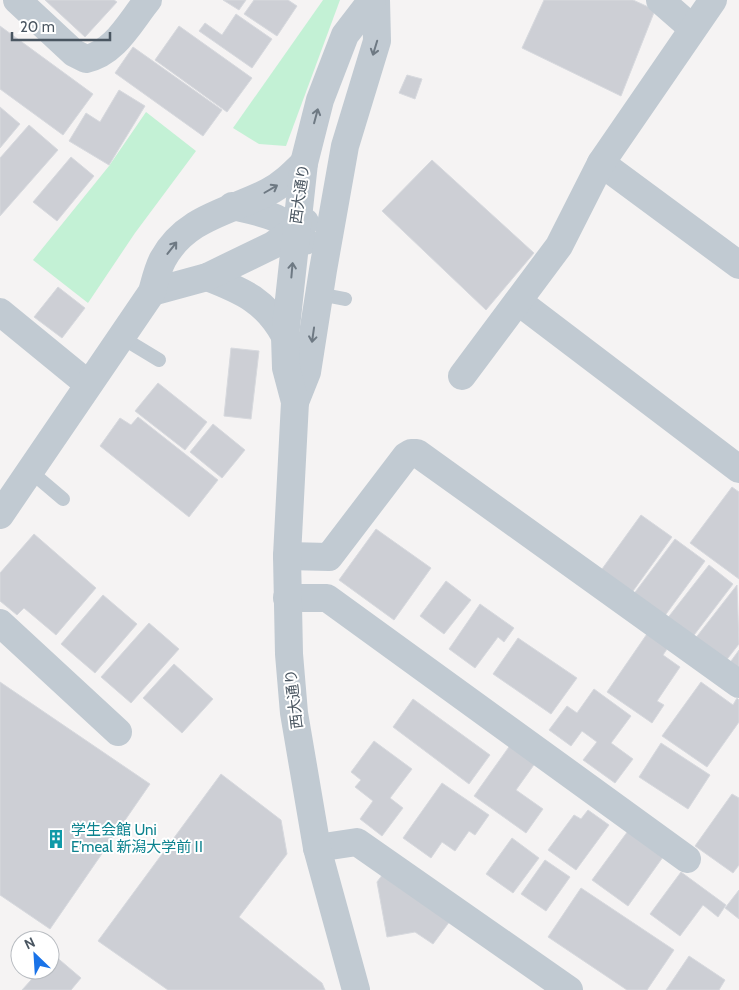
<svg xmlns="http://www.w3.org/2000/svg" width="739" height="990" viewBox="0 0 739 990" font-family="Cabin,'Noto Sans JP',sans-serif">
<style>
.green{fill:#c3f1d5}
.building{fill:#cdcfd5;stroke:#d7d9de}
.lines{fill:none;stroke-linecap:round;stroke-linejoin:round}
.service{stroke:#c1cad2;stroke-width:14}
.minor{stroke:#c1cad2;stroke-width:28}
.tertiary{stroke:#c1cad2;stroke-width:28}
.oneway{stroke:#6e7983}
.labels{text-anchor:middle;stroke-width:4;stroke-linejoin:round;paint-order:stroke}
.street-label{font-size:15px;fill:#4a5661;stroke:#fff}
.culture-label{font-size:15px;fill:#0d838f;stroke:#fff;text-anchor:start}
</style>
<rect width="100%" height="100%" fill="#f5f3f3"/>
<g class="green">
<polygon points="323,0 340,0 286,146 259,144 233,128"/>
<polygon points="146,112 196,151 135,233 88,303 33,260 109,166"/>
</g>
<g class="building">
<polygon points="45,0 114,0 117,2 85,37"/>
<polygon points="223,0 246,0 239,10"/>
<polygon points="254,0 288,0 297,6 277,36 244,14"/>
<polygon points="544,0 633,0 655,10 621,96 522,48"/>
<polygon points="236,14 272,39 252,68 199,31 205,23 222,35"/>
<polygon points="0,26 93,94 63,135 0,89"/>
<polygon points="179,26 252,78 227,112 155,60"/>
<polygon points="133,47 222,110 203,136 115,73"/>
<polygon points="407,75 422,79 415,99 399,93"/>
<polygon points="119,90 145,106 109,165 69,141 86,113 100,122"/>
<polygon points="0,107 20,124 0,148"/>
<polygon points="29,125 58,150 0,216 0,158"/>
<polygon points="71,157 94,176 57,221 33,202"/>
<polygon points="432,160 534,253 486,310 382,211"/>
<polygon points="58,287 85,308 62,338 34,317"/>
<polygon points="231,348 259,351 251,419 224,416"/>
<polygon points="158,383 207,422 185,450 135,411"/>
<polygon points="138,417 218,480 189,517 100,446 120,418 131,425"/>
<polygon points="213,424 245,450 222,478 190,452"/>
<polygon points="732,487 739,492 739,579 690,543"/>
<polygon points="641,515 672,537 628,598 597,576"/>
<polygon points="376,529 431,568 394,620 339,580"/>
<polygon points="34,534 96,588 56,635 24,608 17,615 0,601 0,573"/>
<polygon points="675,539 705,561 661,621 630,599"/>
<polygon points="709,565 733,584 688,643 663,624"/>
<polygon points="446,581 471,600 444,634 420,616"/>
<polygon points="737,585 739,644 721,667 691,644"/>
<polygon points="103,595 137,624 95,673 61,644"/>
<polygon points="480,604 514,628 504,642 498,637 475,668 449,649"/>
<polygon points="149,623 179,649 131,703 101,677"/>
<polygon points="649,631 669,646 663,655 680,667 657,701 664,705 652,723 607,692"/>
<polygon points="518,638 577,678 551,714 493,674"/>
<polygon points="739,650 739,678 726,668"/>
<polygon points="174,664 213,699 182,733 143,698"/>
<polygon points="0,682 150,784 50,929 0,895"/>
<polygon points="701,682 733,705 737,698 739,700 739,722 707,767 662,736"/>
<polygon points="594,689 631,716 611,743 633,759 615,783 583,760 597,742 582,731 571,746 549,730 567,706 577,713"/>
<polygon points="413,699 490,755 469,784 393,727"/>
<polygon points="374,741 412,769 390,798 403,808 382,836 360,819 373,801 355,787 361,780 351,772"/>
<polygon points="661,743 710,775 688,809 639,777"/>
<polygon points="511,744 536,762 516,790 543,809 526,833 474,796"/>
<polygon points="221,774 281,820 287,854 239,917 322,983 325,990 168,990 98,941"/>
<polygon points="442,783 489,815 475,835 469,831 455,851 442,842 431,858 403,838"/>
<polygon points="732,794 739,798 739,865 733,873 695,846"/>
<polygon points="588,810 609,825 576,870 548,850 574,815 581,819"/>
<polygon points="628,831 663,857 628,906 592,880"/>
<polygon points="512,838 539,858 513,893 486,874"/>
<polygon points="545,860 570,877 546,911 521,894"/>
<polygon points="681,872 726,905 718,917 703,905 680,936 650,914"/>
<polygon points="383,874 450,921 433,944 415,932 387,937 377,882"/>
<polygon points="581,888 674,950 647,990 627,990 548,937"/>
<polygon points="739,890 739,919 725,908"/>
<polygon points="54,955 81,978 71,990 22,990 40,970 50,970 50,959"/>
<polygon points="689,956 725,980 719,990 666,990"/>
</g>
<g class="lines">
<g class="service">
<polyline points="319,294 345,299"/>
<polyline points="121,337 159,360"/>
<polyline points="30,471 63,499"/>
</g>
<g class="minor">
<path d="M17,0L74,53L86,59C115,53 130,22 148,0"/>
<polyline points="660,0 692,28"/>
<polyline points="601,163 739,265"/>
<polyline points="519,302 739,469"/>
<polyline points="0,312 88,384"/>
<polyline points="462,376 559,246 601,163 713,0"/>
<polyline points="287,556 329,557 406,456 411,453 417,453 739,684"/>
<polyline points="287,598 327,598 687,859"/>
<polyline points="0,623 118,732"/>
<polyline points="317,848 357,842 569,990"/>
</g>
<g class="tertiary">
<path d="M232,206C263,213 285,216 305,241"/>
<path d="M207,277C243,291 266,301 285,336"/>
<polyline points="152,292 207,277 273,245 305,222"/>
<polyline points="295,402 307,372 323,270 345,146 377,41 376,0"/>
<path d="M0,515L152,292C155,281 158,268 163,259C186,217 229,212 268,192C282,185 293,174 304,163"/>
<polyline points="356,990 317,848 294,713 289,654 287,556 295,402 286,368 285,336 304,163 320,100 345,35 372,0"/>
</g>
</g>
<defs><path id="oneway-shaft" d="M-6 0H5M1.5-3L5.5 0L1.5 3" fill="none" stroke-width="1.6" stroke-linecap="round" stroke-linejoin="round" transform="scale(1.25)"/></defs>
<g class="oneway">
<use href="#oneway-shaft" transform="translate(375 48) rotate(107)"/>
<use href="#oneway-shaft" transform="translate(316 116) rotate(-75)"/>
<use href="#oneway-shaft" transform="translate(271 189) rotate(-30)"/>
<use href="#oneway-shaft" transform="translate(172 248) rotate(-52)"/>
<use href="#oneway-shaft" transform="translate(292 270) rotate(-85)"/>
<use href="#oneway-shaft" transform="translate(313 335) rotate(98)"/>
</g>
<defs>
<g id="building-bare" transform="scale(1.5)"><path d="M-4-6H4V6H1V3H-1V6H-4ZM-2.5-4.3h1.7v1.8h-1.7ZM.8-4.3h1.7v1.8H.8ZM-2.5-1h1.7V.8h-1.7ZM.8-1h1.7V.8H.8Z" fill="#0f9aa8" stroke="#fff" stroke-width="2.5" paint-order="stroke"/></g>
</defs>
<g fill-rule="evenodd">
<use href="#building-bare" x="56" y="839"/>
</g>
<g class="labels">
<g class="street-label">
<text transform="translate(300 194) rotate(-82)" y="5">西大通り</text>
<text transform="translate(294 699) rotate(-97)" y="5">西大通り</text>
</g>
<g class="culture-label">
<text x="71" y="835">学生会館 Uni<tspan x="71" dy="17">E’meal 新潟大学前Ⅱ</tspan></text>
</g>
</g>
<g transform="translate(35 955) rotate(335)"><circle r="24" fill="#ffffff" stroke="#b7bbc0"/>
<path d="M0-4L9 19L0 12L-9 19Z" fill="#1a73e8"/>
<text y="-8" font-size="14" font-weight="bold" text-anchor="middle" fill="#4a5661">N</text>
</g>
<path d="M12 32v8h98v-8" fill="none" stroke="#4a5661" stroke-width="2.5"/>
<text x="20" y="32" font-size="15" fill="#4a5661" stroke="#ffffff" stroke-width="4" paint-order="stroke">20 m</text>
</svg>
